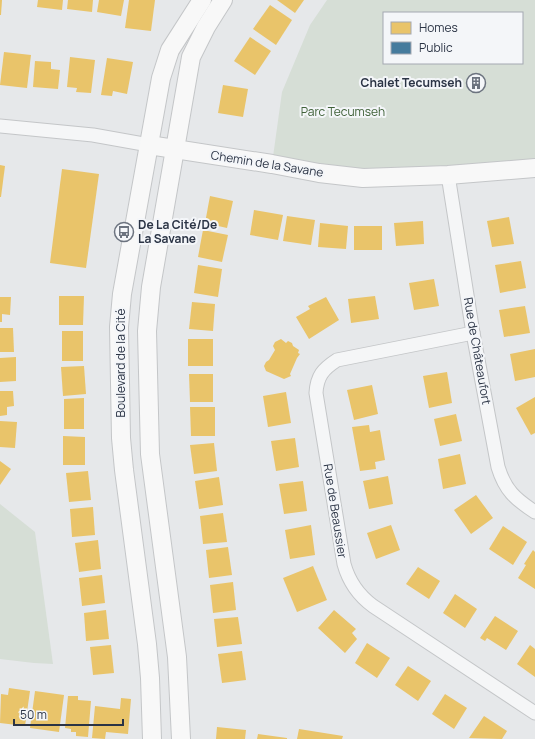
<svg xmlns="http://www.w3.org/2000/svg" width="535" height="739" viewBox="0 0 535 739" font-family="Manrope,sans-serif">
<style>
.green{fill:#d6ded6;fill-rule:evenodd}
.homes{fill:#e9c46a}
.public{fill:#457b9d}
.lines{fill:none;stroke-linecap:round;stroke-linejoin:round}
.street-casing{stroke:#c4c6c8;stroke-width:15}
.secondary-casing{stroke:#c4c6c8;stroke-width:20}
.street{stroke:#f5f6f7;stroke-width:13}
.secondary{stroke:#f8f8f8;stroke-width:18}
.labels{text-anchor:middle;stroke-width:4;stroke-linejoin:round;paint-order:stroke}
.poi-label{font-size:12px;font-weight:bold;fill:#2b3445;stroke:#f4f6f9;text-anchor:end}
.park-label{font-size:12px;fill:#3f6138;stroke:#f4f6f9}
.street-label{font-size:12px;fill:#2b3445;stroke:#f4f6f9}
</style>
<rect width="100%" height="100%" fill="#e6e8ea"/>
<g class="green">
<path d="M327,0H535V168L448,175L272,164L282,92L310,25ZM384,13H522V63H384Z"/>
<polygon points="0,504 35,532 53,664 34,663 0,659"/>
</g>
<g class="homes">
<polygon points="0,0 2,0 1,15 0,15"/>
<polygon points="38,0 63,0 62,10 37,7"/>
<polygon points="68,0 93,0 92,12 67,9"/>
<polygon points="99,0 124,0 121,16 97,12"/>
<polygon points="129,0 155,0 151,31 125,28"/>
<polygon points="277,0 304,0 295,13"/>
<polygon points="270,5 292,20 276,45 253,29"/>
<polygon points="250,37 271,51 255,75 234,61"/>
<polygon points="4,52 31,55 27,88 0,85"/>
<polygon points="70,57 95,60 91,93 76,92 77,88 67,87"/>
<polygon points="107,58 133,62 127,94 113,91 112,96 101,95"/>
<polygon points="35,61 51,62 51,69 60,70 58,89 33,87"/>
<polygon points="223,85 248,89 243,117 218,113"/>
<polygon points="0,165 5,166 1,197 0,197"/>
<polygon points="62,169 99,174 86,268 50,263"/>
<polygon points="210,196 233,201 227,228 205,223"/>
<polygon points="254,210 283,215 278,240 250,235"/>
<polygon points="287,216 315,220 311,245 283,241"/>
<polygon points="509,217 514,244 492,247 487,221"/>
<polygon points="423,221 424,244 396,246 394,223"/>
<polygon points="320,223 348,226 346,249 318,247"/>
<rect x="354" y="226" width="28" height="24"/>
<polygon points="203,230 228,235 222,262 198,257"/>
<polygon points="521,261 526,288 500,293 495,265"/>
<polygon points="198,265 222,269 218,297 194,293"/>
<polygon points="434,279 439,306 414,310 409,283"/>
<polygon points="59,296 84,296 83,325 59,325"/>
<polygon points="375,296 379,319 351,323 348,299"/>
<polygon points="0,297 11,297 10,315 2,314 2,322 0,322"/>
<polygon points="326,297 339,320 309,339 296,317 310,309 308,306"/>
<polygon points="192,302 215,304 213,331 189,329"/>
<polygon points="525,306 530,333 504,337 499,310"/>
<polygon points="0,328 13,328 14,352 0,352"/>
<rect x="62" y="331" width="21" height="30"/>
<rect x="188" y="339" width="25" height="27"/>
<polygon points="281,339 286,343 288,341 292,343 293,346 299,350 298,353 300,354 297,358 290,374 291,376 284,379 266,371 264,366 266,362 269,360 275,350 273,346 275,342"/>
<polygon points="535,349 535,377 515,381 510,354"/>
<polygon points="16,357 16,381 0,382 0,358"/>
<polygon points="84,366 86,394 63,396 61,367"/>
<polygon points="447,372 452,403 429,408 423,376"/>
<polygon points="189,374 213,374 213,402 190,402"/>
<polygon points="372,385 378,414 354,420 347,390"/>
<polygon points="0,391 13,391 14,406 7,407 7,415 0,416"/>
<polygon points="286,392 291,423 268,427 263,396"/>
<polygon points="535,397 535,433 531,435 516,408"/>
<polygon points="84,398 84,429 64,429 64,399"/>
<polygon points="190,407 215,407 215,436 191,436"/>
<polygon points="456,414 462,441 440,446 434,419"/>
<polygon points="0,421 17,422 15,448 0,447"/>
<polygon points="369,425 370,432 380,430 385,460 375,462 376,469 360,471 352,427"/>
<polygon points="63,436 85,437 85,465 63,465"/>
<polygon points="295,438 299,467 276,471 271,441"/>
<polygon points="214,443 217,471 194,474 190,445"/>
<polygon points="460,454 466,484 443,489 438,459"/>
<polygon points="0,461 11,469 0,485"/>
<polygon points="88,471 91,500 69,502 66,473"/>
<polygon points="388,476 393,504 369,509 363,481"/>
<polygon points="219,477 223,505 199,509 195,481"/>
<polygon points="303,481 307,511 284,514 279,484"/>
<polygon points="476,495 493,518 471,534 454,510"/>
<polygon points="93,507 95,535 72,537 70,509"/>
<polygon points="223,513 227,542 203,544 200,516"/>
<polygon points="311,525 315,555 290,559 285,530"/>
<polygon points="391,525 400,550 376,559 367,533"/>
<polygon points="503,526 527,542 513,565 489,549"/>
<polygon points="98,540 101,569 79,572 75,543"/>
<polygon points="228,547 232,575 209,578 206,550"/>
<polygon points="533,550 535,552 535,589 518,578 526,565 524,564"/>
<polygon points="313,566 327,600 297,612 283,578"/>
<polygon points="418,567 440,581 429,599 406,584"/>
<polygon points="102,575 105,603 82,606 79,578"/>
<polygon points="233,582 236,610 213,613 210,585"/>
<polygon points="455,594 477,609 465,628 443,613"/>
<polygon points="106,610 109,639 86,641 84,613"/>
<polygon points="334,610 356,629 352,633 357,639 345,653 318,628"/>
<polygon points="495,616 518,631 506,650 487,638 485,641 480,638"/>
<polygon points="238,617 242,644 217,647 214,619"/>
<polygon points="367,643 390,658 377,678 355,663"/>
<polygon points="111,645 114,673 93,675 90,647"/>
<polygon points="530,645 535,649 535,677 517,664"/>
<polygon points="242,651 246,680 222,683 218,654"/>
<polygon points="408,666 431,681 418,701 395,685"/>
<polygon points="9,688 30,691 25,726 0,723 1,694 8,695"/>
<polygon points="35,691 64,695 59,732 30,728"/>
<polygon points="445,694 467,708 454,729 432,714"/>
<polygon points="68,696 78,696 78,700 91,701 88,737 76,736 76,732 71,732 71,729 65,728"/>
<polygon points="121,698 131,699 128,734 106,732 105,739 92,738 95,706 120,709"/>
<polygon points="484,716 507,731 502,739 469,738"/>
<polygon points="217,727 246,730 245,739 216,739"/>
<polygon points="299,729 343,736 342,739 297,739"/>
<polygon points="258,734 287,738 287,739 257,739"/>
</g>
<polygon class="public" points="484,77 485,87 469,88 468,79"/>
<g class="lines">
<g class="street-casing">
<g id="street">
<polyline points="0,126 93,135 149,145"/>
<path d="M448,175L473,333L498,467C505,490 515,499 535,512"/>
<path d="M473,333L337,360C323,369 317,376 316,393L344,564C349,582 358,595 373,606L535,713"/>
</g>
</g>
<g class="secondary-casing">
<g id="secondary">
<polyline points="149,145 272,164 319,173 363,178 448,175 535,168"/>
<polyline points="152,739 150,678 147,644 124,470 121,438 119,327 122,294 161,78 170,50 202,0"/>
<polyline points="181,739 177,657 150,454 147,331 151,287 191,57 206,27 223,0"/>
</g>
</g>
<use href="#street" class="street"/>
<use href="#secondary" class="secondary"/>
</g>
<defs>
<g id="building-ring" transform="scale(1)"><circle r="9.5" fill="#f4f6f9" stroke="#6c737f" stroke-width="1.5"/><path d="M-4-6H4V6H1V3H-1V6H-4ZM-2.5-4.3h1.7v1.8h-1.7ZM.8-4.3h1.7v1.8H.8ZM-2.5-1h1.7V.8h-1.7ZM.8-1h1.7V.8H.8Z" fill="#6c737f"/></g>
<g id="bus-ring" transform="scale(1)"><circle r="9.5" fill="#f4f6f9" stroke="#6c737f" stroke-width="1.5"/><path d="M-5-6H5V4H4V6H2V4H-2V6H-4V4H-5ZM-3.5-4V0h7V-4ZM-3.5 1.2v1.5H-2V1.2ZM2 1.2v1.5H3.5V1.2Z" fill="#6c737f"/></g>
</defs>
<g fill-rule="evenodd">
<use href="#building-ring" x="476" y="83"/>
<use href="#bus-ring" x="124" y="232"/>
</g>
<g class="labels">
<g class="poi-label">
<text x="462" y="87">Chalet Tecumseh</text>
<text x="138" y="229" text-anchor="start">De La Cité/De<tspan x="138" dy="14">La Savane</tspan></text>
</g>
<g class="park-label">
<text x="343" y="116">Parc Tecumseh</text>
</g>
<g class="street-label">
<text transform="translate(267 164) rotate(9)" y="4">Chemin de la Savane</text>
<text transform="translate(477 351) rotate(80)" y="4">Rue de Châteaufort</text>
<text transform="translate(121 363) rotate(-90)" y="4">Boulevard de la Cité</text>
<text transform="translate(335 511) rotate(81)" y="4">Rue de Beaussier</text>
</g>
</g>
<rect x="383" y="12" width="140" height="52" fill="#f4f6f9" stroke="#a4a8b1"/>
<rect x="391" y="22" width="20" height="12" fill="#e9c46a" stroke="#a4a8b1"/>
<text x="419" y="32" font-size="12" fill="#2b3445">Homes</text>
<rect x="391" y="42" width="20" height="12" fill="#457b9d" stroke="#a4a8b1"/>
<text x="419" y="52" font-size="12" fill="#2b3445">Public</text>
<path d="M14 719v6h109v-6" fill="none" stroke="#2b3445" stroke-width="2"/>
<text x="20" y="719" font-size="12" fill="#2b3445" stroke="#f4f6f9" stroke-width="3" paint-order="stroke">50 m</text>
</svg>
